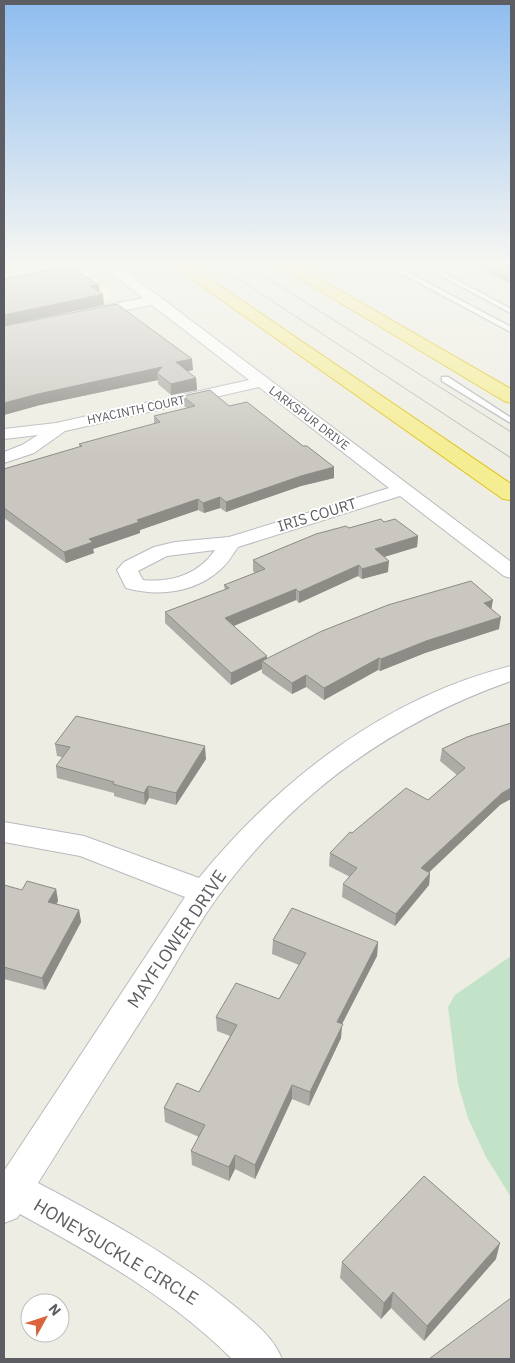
<svg xmlns="http://www.w3.org/2000/svg" width="515" height="1363" viewBox="0 0 515 1363" font-family="'IBM Plex Sans',sans-serif">
<style>
.commercial{fill:#fbf9da}
.green{fill:#c2e3c7}
.lines{fill:none;stroke-linecap:round;stroke-linejoin:round}
.lane-casing{stroke:#b9babf;stroke-width:3}
.street-casing{stroke:#b9babf;stroke-width:2}
.highway-casing{stroke:#e0c310;stroke-width:2}
.lane{fill:#fff;fill-rule:evenodd}
.street{fill:#fff;fill-rule:evenodd}
.highway{fill:#f5ed92;fill-rule:evenodd}
.tram{stroke:#b4b5b5;stroke-width:1}
.wall{fill:#adaba5}
.shaded-wall{fill:#8d8b86}
.building{fill:#c9c7c0;stroke:#8d8b86}
.labels{text-anchor:middle;stroke-width:4;stroke-linejoin:round;paint-order:stroke}
.far-street-label{font-size:12px;fill:#5c5e63;stroke:#fff}
.street-label{font-size:15px;fill:#5c5e63;stroke:#fff}
.near-street-label{font-size:18px;fill:#5c5e63;stroke:#fff}
</style>
<rect width="100%" height="100%" fill="#edede3"/>
<polygon class="commercial" points="4,264 77,264 111,293 111,299 4,324"/>
<polygon class="green" points="511,956 511,1197 486,1157 468,1118 458,1084 448,1007 455,995"/>
<g class="lines">
<g class="lane-casing">
<g id="lane">
<polygon points="384,264 392,264 511,327 511,332"/>
<polygon points="419,264 427,264 511,309 511,313"/>
<polygon points="442,377 448,377 511,418 511,423 442,381"/>
</g>
</g>
<g class="street-casing">
<g id="street">
<path d="M101,264H116L511,562V578L504,576L400,496L238,547C233,554 228,563 221,569C195,593 159,597 126,588L117,570L124,562L154,547L175,542L229,537L389,488L259,387L65,431L34,453L4,463V452L22,445L38,435L4,439V429L56,423L249,380L152,305L88,317L83,316L81,313L83,310L143,298ZM215,550C199,574 171,583 143,580L138,571L167,556Z"/>
<path d="M511,666V681C389,724 290,796 214,902C193,932 176,964 157,995C117,1058 77,1120 38,1183C108,1220 177,1258 238,1309C255,1323 274,1338 282,1359H232C171,1298 95,1255 20,1214L17,1218L4,1223V1171L185,897L80,856L4,842V822L84,836L199,878C279,780 386,697 511,666Z"/>
</g>
</g>
<g class="highway-casing">
<g id="highway">
<polygon points="171,264 188,264 511,484 511,500 503,499"/>
<polygon points="276,264 294,264 511,389 511,403 504,401"/>
</g>
</g>
<use href="#lane" class="lane"/>
<use href="#street" class="street"/>
<use href="#highway" class="highway"/>
<g class="tram">
<polyline points="216,264 511,458"/>
<polyline points="245,264 511,432"/>
</g>
</g>
<g class="wall">
<polygon points="471,264 511,264 511,284"/>
<polygon points="4,326 193,370 187,371 196,378 197,390 171,395 158,384 158,380 40,405 4,415"/>
<polygon points="183,396 229,406 334,478 301,486 226,512 220,508 204,513 198,510 140,530 140,533 93,549 94,553 66,563 4,518 4,469 80,447 79,444 154,424 154,416 187,408 184,406"/>
<polygon points="384,522 418,536 417,547 384,557 388,572 362,579 358,576 299,603 296,600 234,626 267,659 492,609 499,629 425,653 380,671 378,670 324,700 306,687 292,694 262,673 262,669 231,685 165,623 165,612 225,590 224,585 255,573 253,571 253,560 349,528"/>
<polygon points="467,737 500,805 429,872 430,873 429,885 395,926 342,897 343,884 350,877 329,866 330,853 352,833 428,800 457,775 440,761 442,749"/>
<polygon points="55,744 206,759 176,805 149,798 145,805 114,796 114,793 57,778 56,766 62,757 57,756"/>
<polygon points="4,885 22,890 56,889 58,901 57,904 79,910 81,922 45,990 4,979"/>
<polygon points="273,940 378,942 377,956 342,1024 341,1038 309,1106 292,1099 255,1179 235,1169 229,1181 192,1165 191,1151 199,1137 165,1122 164,1108 199,1092 230,1036 217,1031 216,1017 279,999 299,965 272,954"/>
<polygon points="496,1259 424,1341 391,1308 381,1319 340,1278 342,1262"/>
</g>
<g class="shaded-wall">
<polygon points="99,285 100,295 90,286"/>
<polygon points="103,294 104,305 4,326 4,315"/>
<polygon points="192,359 193,370 176,374 176,362"/>
<polygon points="162,367 157,373 158,380 40,405 4,415 4,403 38,394"/>
<polygon points="196,378 197,390 171,395 171,384"/>
<polygon points="334,467 334,478 301,486 226,512 226,502 301,476"/>
<polygon points="220,497 220,508 204,513 203,503"/>
<polygon points="198,499 198,510 140,530 140,533 93,549 94,553 66,563 64,552 89,539 137,520"/>
<polygon points="418,536 417,547 374,560 375,549"/>
<polygon points="389,561 388,572 362,579 362,569"/>
<polygon points="359,565 358,576 299,603 299,592"/>
<polygon points="296,589 296,600 226,629 225,618"/>
<polygon points="493,600 491,611 484,603"/>
<polygon points="501,617 499,629 425,653 380,671 381,659 426,641"/>
<polygon points="267,656 267,665 262,661 262,669 231,685 231,673"/>
<polygon points="379,658 378,670 324,700 324,688"/>
<polygon points="306,675 306,687 292,694 292,683"/>
<polygon points="205,746 206,759 176,805 176,793"/>
<polygon points="148,786 149,798 145,805 144,793"/>
<polygon points="511,788 511,799 500,805 420,881 421,868 502,793"/>
<polygon points="430,873 429,885 395,926 396,914"/>
<polygon points="56,889 58,901 50,914 48,902"/>
<polygon points="79,910 81,922 45,990 42,978"/>
<polygon points="378,942 377,956 342,1024 341,1038 309,1106 310,1092 337,1022"/>
<polygon points="292,1085 292,1099 255,1179 255,1165"/>
<polygon points="235,1155 235,1169 229,1181 229,1167"/>
<polygon points="500,1243 496,1259 424,1341 427,1326"/>
<polygon points="393,1292 391,1308 381,1319 384,1303"/>
</g>
<g class="building">
<polygon points="480,264 511,264 511,279"/>
<polygon points="69,266 99,285 90,286 103,294 4,315 4,279"/>
<polygon points="117,304 192,359 176,362 196,378 171,384 157,373 162,367 38,394 4,403 4,326"/>
<polygon points="210,390 229,406 247,402 303,446 307,446 334,467 301,476 226,502 220,497 203,503 198,499 137,520 139,522 89,539 93,542 64,552 4,508 4,469 82,446 79,444 160,422 154,416 195,406 183,396"/>
<polygon points="381,519 384,522 395,519 418,536 375,549 389,561 362,569 359,565 299,592 296,589 225,618 267,656 231,673 165,612 229,588 224,585 265,569 253,560 316,534 346,526 349,528"/>
<polygon points="471,581 493,600 484,603 501,617 426,641 381,659 379,658 324,688 306,675 292,683 262,661 322,631 388,605"/>
<polygon points="76,716 205,746 176,793 148,786 144,793 113,784 114,782 56,766 70,747 55,744"/>
<polygon points="511,723 511,788 502,793 421,868 430,873 396,914 343,884 357,868 330,853 350,832 352,833 406,788 428,800 465,768 442,749 467,737"/>
<polygon points="27,881 56,889 48,902 79,910 42,978 4,967 4,885 22,890"/>
<polygon points="292,908 378,942 337,1022 343,1024 310,1092 292,1085 255,1165 235,1155 229,1167 191,1151 205,1125 164,1108 177,1083 199,1092 237,1025 216,1017 236,983 279,999 306,953 273,940"/>
<polygon points="424,1176 500,1243 427,1326 393,1292 384,1303 342,1262"/>
<polygon points="511,1298 511,1359 429,1359"/>
</g>
<linearGradient id="sky" x2="0" y2="1"><stop stop-color="#8ebcef"/><stop offset="0.58" stop-color="#f7f7f2"/><stop offset="1" stop-color="#f7f7f2" stop-opacity="0"/></linearGradient>
<rect width="515" height="455" fill="url(#sky)"/>
<g class="labels">
<g class="far-street-label">
<text transform="translate(136 410) rotate(-12)" y="4">HYACINTH COURT</text>
<text transform="translate(309 418) rotate(37)" y="4">LARKSPUR DRIVE</text>
</g>
<g class="street-label">
<text transform="translate(317 515) rotate(-17)" y="5">IRIS COURT</text>
</g>
<g class="near-street-label">
<text transform="translate(177 939) rotate(-56)" y="6">MAYFLOWER DRIVE</text>
<text transform="translate(116 1252) rotate(31)" y="6">HONEYSUCKLE CIRCLE</text>
</g>
</g>
<rect width="515" height="1363" fill="none" stroke="#5c5e63" stroke-width="10"/>
<g transform="translate(45 1318) rotate(50)"><circle r="24" fill="#ffffff" stroke="#bebfc1"/>
<path d="M0-4L9 19L0 12L-9 19Z" fill="#dc633a"/>
<text y="-8" font-size="14" font-weight="bold" text-anchor="middle" fill="#5c5e63">N</text>
</g>
</svg>
